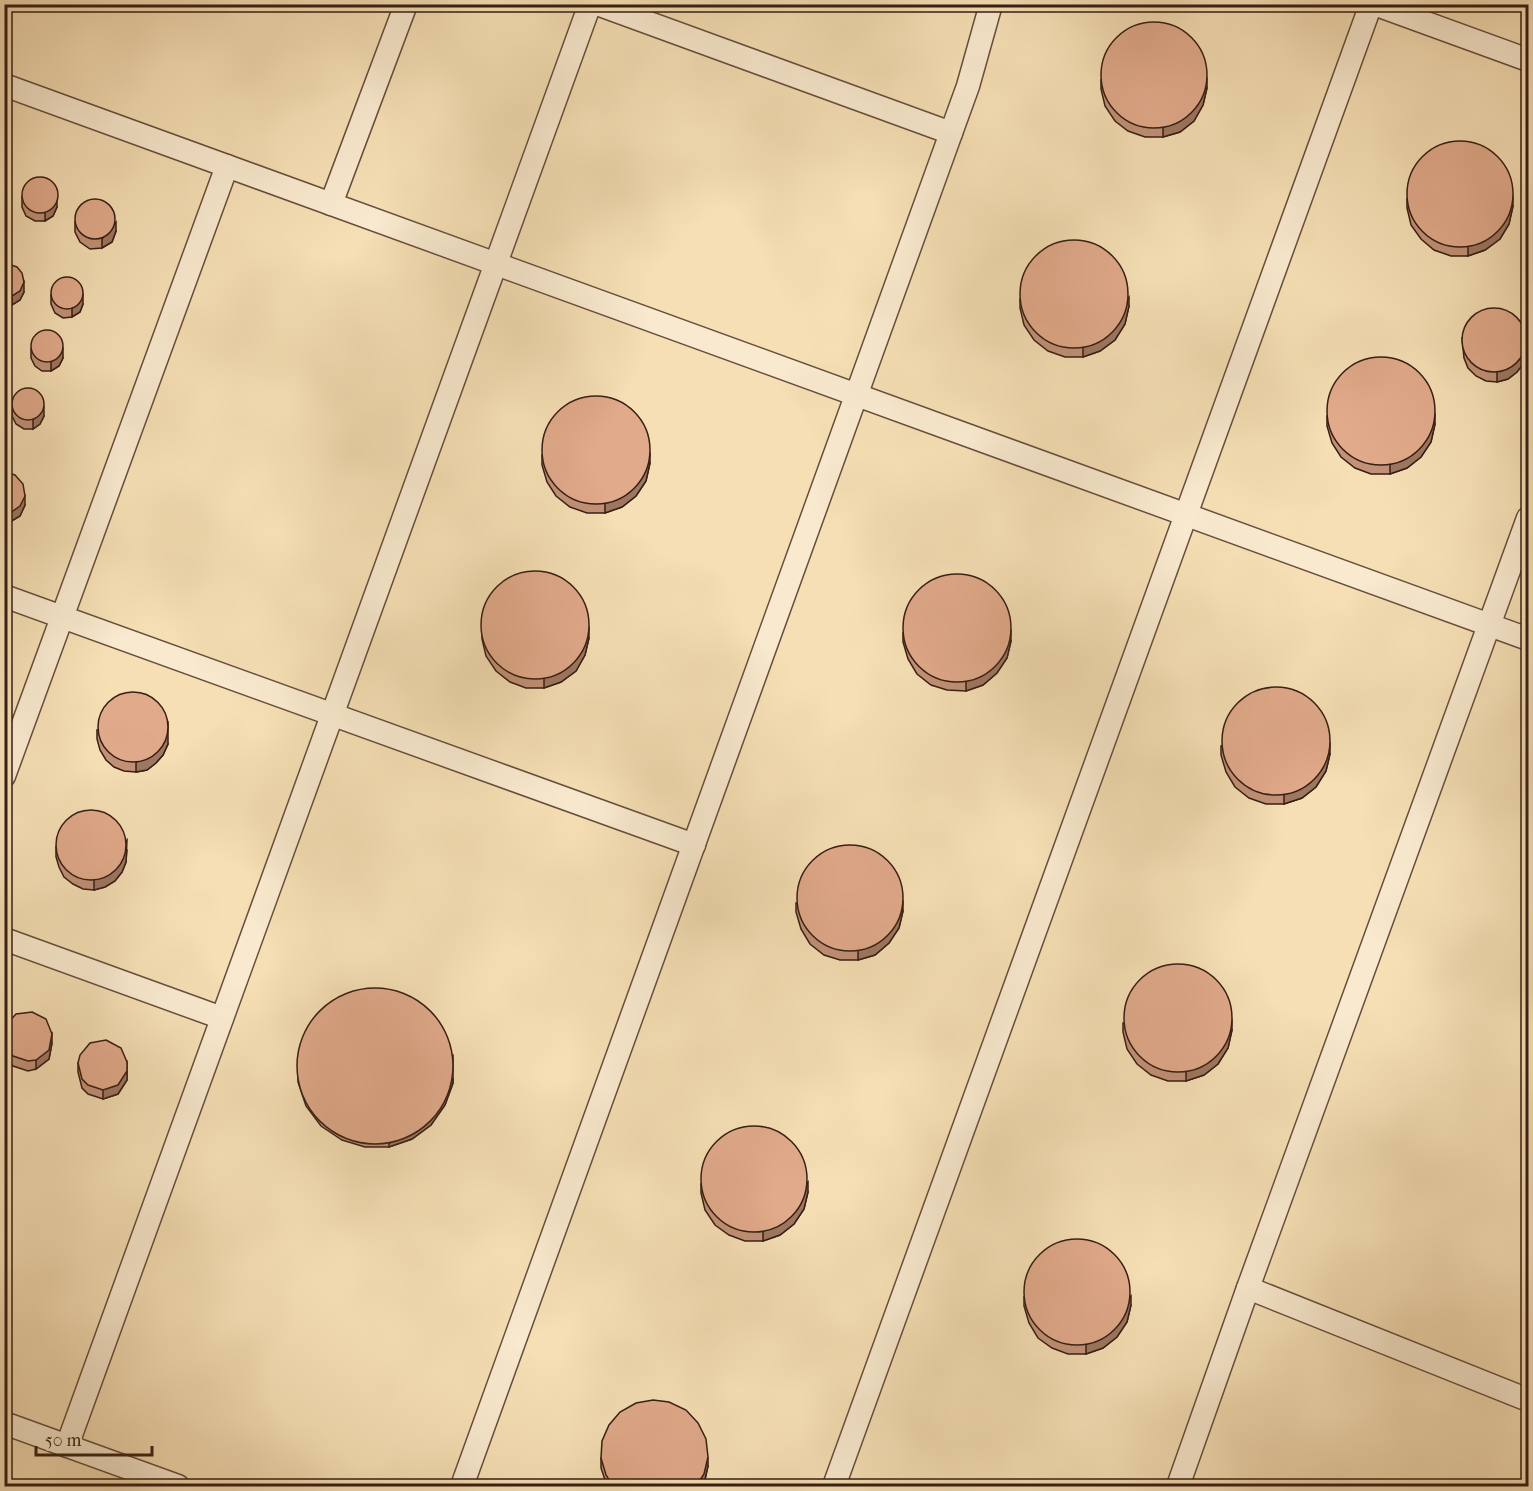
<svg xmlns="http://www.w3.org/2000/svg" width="1533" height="1491" viewBox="0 0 1533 1491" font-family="'IM FELL French Canon',serif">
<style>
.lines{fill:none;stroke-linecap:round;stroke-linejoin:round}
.minor-casing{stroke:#674e3c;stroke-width:25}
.minor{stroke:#f9eacf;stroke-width:22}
.wall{fill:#c29278;stroke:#371e13;stroke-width:1.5}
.shaded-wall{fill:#9e7761;stroke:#371e13;stroke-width:1.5}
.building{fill:#e1aa8b;stroke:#371e13;stroke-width:1.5}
</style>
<rect width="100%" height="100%" fill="#f6dfb5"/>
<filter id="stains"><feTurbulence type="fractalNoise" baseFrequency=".00333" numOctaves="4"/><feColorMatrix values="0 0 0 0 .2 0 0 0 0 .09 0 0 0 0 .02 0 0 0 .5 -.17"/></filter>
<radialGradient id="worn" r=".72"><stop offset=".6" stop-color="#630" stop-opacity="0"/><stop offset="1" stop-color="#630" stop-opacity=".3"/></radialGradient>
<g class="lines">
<g class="minor-casing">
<g id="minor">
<polyline points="597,4 951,133"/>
<polyline points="1374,4 1528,60"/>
<polyline points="4,85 1528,639"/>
<polyline points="331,204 406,4"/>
<polyline points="4,596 694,845"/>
<polyline points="4,776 227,166"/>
<polyline points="4,939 222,1018"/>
<polyline points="1248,1288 1528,1400"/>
<polyline points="4,1423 178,1486"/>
<polyline points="67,1446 590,4"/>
<polyline points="462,1486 968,86 991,4"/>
<polyline points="834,1486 1371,4"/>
<polyline points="1178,1486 1248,1288 1528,518"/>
</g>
</g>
<use href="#minor" class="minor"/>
</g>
<g class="wall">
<polygon points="1101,80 1207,88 1203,105 1194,121 1180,132 1163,137 1145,137 1128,131 1115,121 1105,106 1101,89"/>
<polygon points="22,197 57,207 53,216 45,221 35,221 26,216 22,207"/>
<polygon points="1407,199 1513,206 1509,224 1500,239 1485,250 1468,256 1451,256 1434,250 1421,239 1411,225 1407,208"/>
<polygon points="75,222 116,231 112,242 102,248 90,249 80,242 75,232"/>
<polygon points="4,265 24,292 20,300 12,305 4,305"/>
<polygon points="51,295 83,304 80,312 72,317 63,318 55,313 51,304"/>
<polygon points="1020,299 1129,306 1125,324 1115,340 1100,351 1083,357 1065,357 1048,351 1034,340 1024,325 1020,308"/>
<polygon points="1462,338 1526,352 1524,363 1517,372 1508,379 1497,382 1486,381 1476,376 1468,368 1464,358"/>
<polygon points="31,349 63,358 59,366 51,371 42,371 35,366 31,358"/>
<polygon points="12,407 44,416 40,424 33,429 24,429 16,424 12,416"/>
<polygon points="1327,416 1435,424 1431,442 1421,457 1407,468 1390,474 1371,474 1355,468 1341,457 1332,443 1327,426"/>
<polygon points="542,455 650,463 646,481 636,496 622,507 605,513 587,513 570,507 556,496 547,482 542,465"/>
<polygon points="4,472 25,505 20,516 10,522 4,522"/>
<polygon points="482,630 589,638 585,655 576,671 561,682 544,688 526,688 510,682 496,671 486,656 482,639"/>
<polygon points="903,633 1011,641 1007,658 997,673 983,685 966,691 947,690 931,685 917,674 908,659 903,642"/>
<polygon points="97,730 168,744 163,755 156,763 147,770 136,772 124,771 114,767 106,760 100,750 97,739"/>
<polygon points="1221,746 1330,754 1326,771 1316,787 1302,798 1284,804 1266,804 1249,798 1235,787 1226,772 1221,755"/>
<polygon points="56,847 127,850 126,862 122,872 115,881 105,887 94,890 83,889 73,884 64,877 59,867 56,857"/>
<polygon points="796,903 903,911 899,928 889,943 875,955 858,960 840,960 824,955 810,944 801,929 796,912"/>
<polygon points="1123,1023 1232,1030 1228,1048 1218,1064 1204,1075 1186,1081 1168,1081 1151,1075 1137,1064 1127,1049 1123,1032"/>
<polygon points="5,1026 52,1043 49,1059 36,1069 28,1071 13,1066 4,1053"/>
<polygon points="453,1055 453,1083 445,1105 431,1125 412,1139 389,1147 365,1147 342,1140 321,1126 306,1106 298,1082 298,1057"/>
<polygon points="78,1063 127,1072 127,1080 118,1094 103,1099 88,1094 82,1088 78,1072"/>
<polygon points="701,1184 808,1192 804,1209 794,1224 780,1235 763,1241 745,1241 729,1235 715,1225 705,1210 701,1193"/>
<polygon points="1024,1297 1131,1305 1127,1322 1117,1337 1103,1348 1086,1354 1068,1354 1052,1348 1038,1338 1029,1323 1024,1306"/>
<polygon points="601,1458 708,1466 704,1484 702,1486 607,1486 601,1468"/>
</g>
<g class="shaded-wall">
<polygon points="1207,79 1207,88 1203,105 1194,121 1180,132 1163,137 1163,128"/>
<polygon points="1513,197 1513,206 1509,224 1500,239 1485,250 1468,256 1468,247"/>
<polygon points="57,198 57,207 53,216 45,221 45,212"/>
<polygon points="116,222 116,231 112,242 102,248 102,239"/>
<polygon points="24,282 24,292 20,300 12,305 12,296"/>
<polygon points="83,295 83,304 80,312 72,317 72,308"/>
<polygon points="1129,297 1129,306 1125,324 1115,340 1100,351 1083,357 1083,348"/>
<polygon points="9,332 9,342 4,352 4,343"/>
<polygon points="1526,343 1526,352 1524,363 1517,372 1508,379 1497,382 1497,372"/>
<polygon points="63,349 63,358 59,366 51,371 51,362"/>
<polygon points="44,407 44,416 40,424 33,429 33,420"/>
<polygon points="1435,415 1435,424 1431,442 1421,457 1407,468 1390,474 1390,465"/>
<polygon points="650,454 650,463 646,481 636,496 622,507 605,513 605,504"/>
<polygon points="25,496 25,505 20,516 10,522 10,513"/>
<polygon points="589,628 589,638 585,655 576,671 561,682 544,688 544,678"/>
<polygon points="1011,631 1011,641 1007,658 997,673 983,685 966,691 966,681"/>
<polygon points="168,723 168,744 163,755 156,763 147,770 136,772 136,763"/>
<polygon points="1330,744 1330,754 1326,771 1316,787 1302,798 1284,804 1284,795"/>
<polygon points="127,840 126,862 122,872 115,881 105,887 94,890 94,880"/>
<polygon points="903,902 903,911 899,928 889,943 875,955 858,960 858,951"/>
<polygon points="1232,1021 1232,1030 1228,1048 1218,1064 1204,1075 1186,1081 1186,1072"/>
<polygon points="52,1034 52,1043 49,1059 36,1069 36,1060"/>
<polygon points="127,1062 127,1080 118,1094 103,1099 103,1090"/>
<polygon points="453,1079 453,1083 445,1105 431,1125 412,1139 389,1147 389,1144"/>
<polygon points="808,1182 808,1192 804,1209 794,1224 780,1235 763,1241 763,1232"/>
<polygon points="1131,1296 1131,1305 1127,1322 1117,1337 1103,1348 1086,1354 1086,1345"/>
<polygon points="708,1457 708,1466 704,1484 702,1486 696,1486"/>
</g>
<g class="building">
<circle cx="1154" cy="75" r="53"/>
<circle cx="1460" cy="194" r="53"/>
<circle cx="40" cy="195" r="18"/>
<circle cx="95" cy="219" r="20"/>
<circle cx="1074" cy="294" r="54"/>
<polygon points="8,264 17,267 22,273 24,282 20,291 12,296 4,296 4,265"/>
<circle cx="67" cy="293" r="16"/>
<circle cx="1494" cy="340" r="32"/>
<polygon points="4,319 8,323 9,332 4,343"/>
<circle cx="47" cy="346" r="16"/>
<circle cx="1381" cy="411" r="54"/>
<circle cx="28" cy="404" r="16"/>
<circle cx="596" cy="450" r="54"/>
<polygon points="4,472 15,475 23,484 25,496 20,506 10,513 4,513"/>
<circle cx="535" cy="625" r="54"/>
<circle cx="957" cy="628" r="54"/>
<circle cx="1276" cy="741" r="54"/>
<circle cx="133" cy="727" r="35"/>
<circle cx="91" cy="845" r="35"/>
<circle cx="850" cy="898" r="53"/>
<circle cx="1178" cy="1018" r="54"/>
<circle cx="375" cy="1066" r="78"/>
<polygon points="32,1012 46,1019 52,1034 49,1050 36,1060 28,1061 13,1056 4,1044 4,1031 5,1026 16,1014"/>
<polygon points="106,1040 121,1048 127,1062 127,1071 118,1085 103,1090 88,1085 82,1079 78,1063 80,1055 90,1043"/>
<circle cx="754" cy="1179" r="53"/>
<circle cx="1077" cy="1292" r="53"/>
<polygon points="653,1400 669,1402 686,1410 698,1423 706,1439 708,1457 704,1474 696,1486 613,1486 606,1475 601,1458 602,1441 609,1425 620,1412 636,1403"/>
</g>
<rect width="1533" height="1491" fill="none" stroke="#f6dfb5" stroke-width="24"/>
<rect x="6" y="6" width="1521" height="1479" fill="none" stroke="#371e13" stroke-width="3"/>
<rect x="12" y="12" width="1509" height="1467" fill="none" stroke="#371e13" stroke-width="1.5"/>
<path d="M36 1446v9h116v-9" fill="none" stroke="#371e13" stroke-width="3"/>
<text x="45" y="1446" font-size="18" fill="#371e13" stroke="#f9eacf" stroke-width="4.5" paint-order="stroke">50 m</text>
<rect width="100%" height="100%" filter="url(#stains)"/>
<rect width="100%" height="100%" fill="url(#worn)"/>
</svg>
